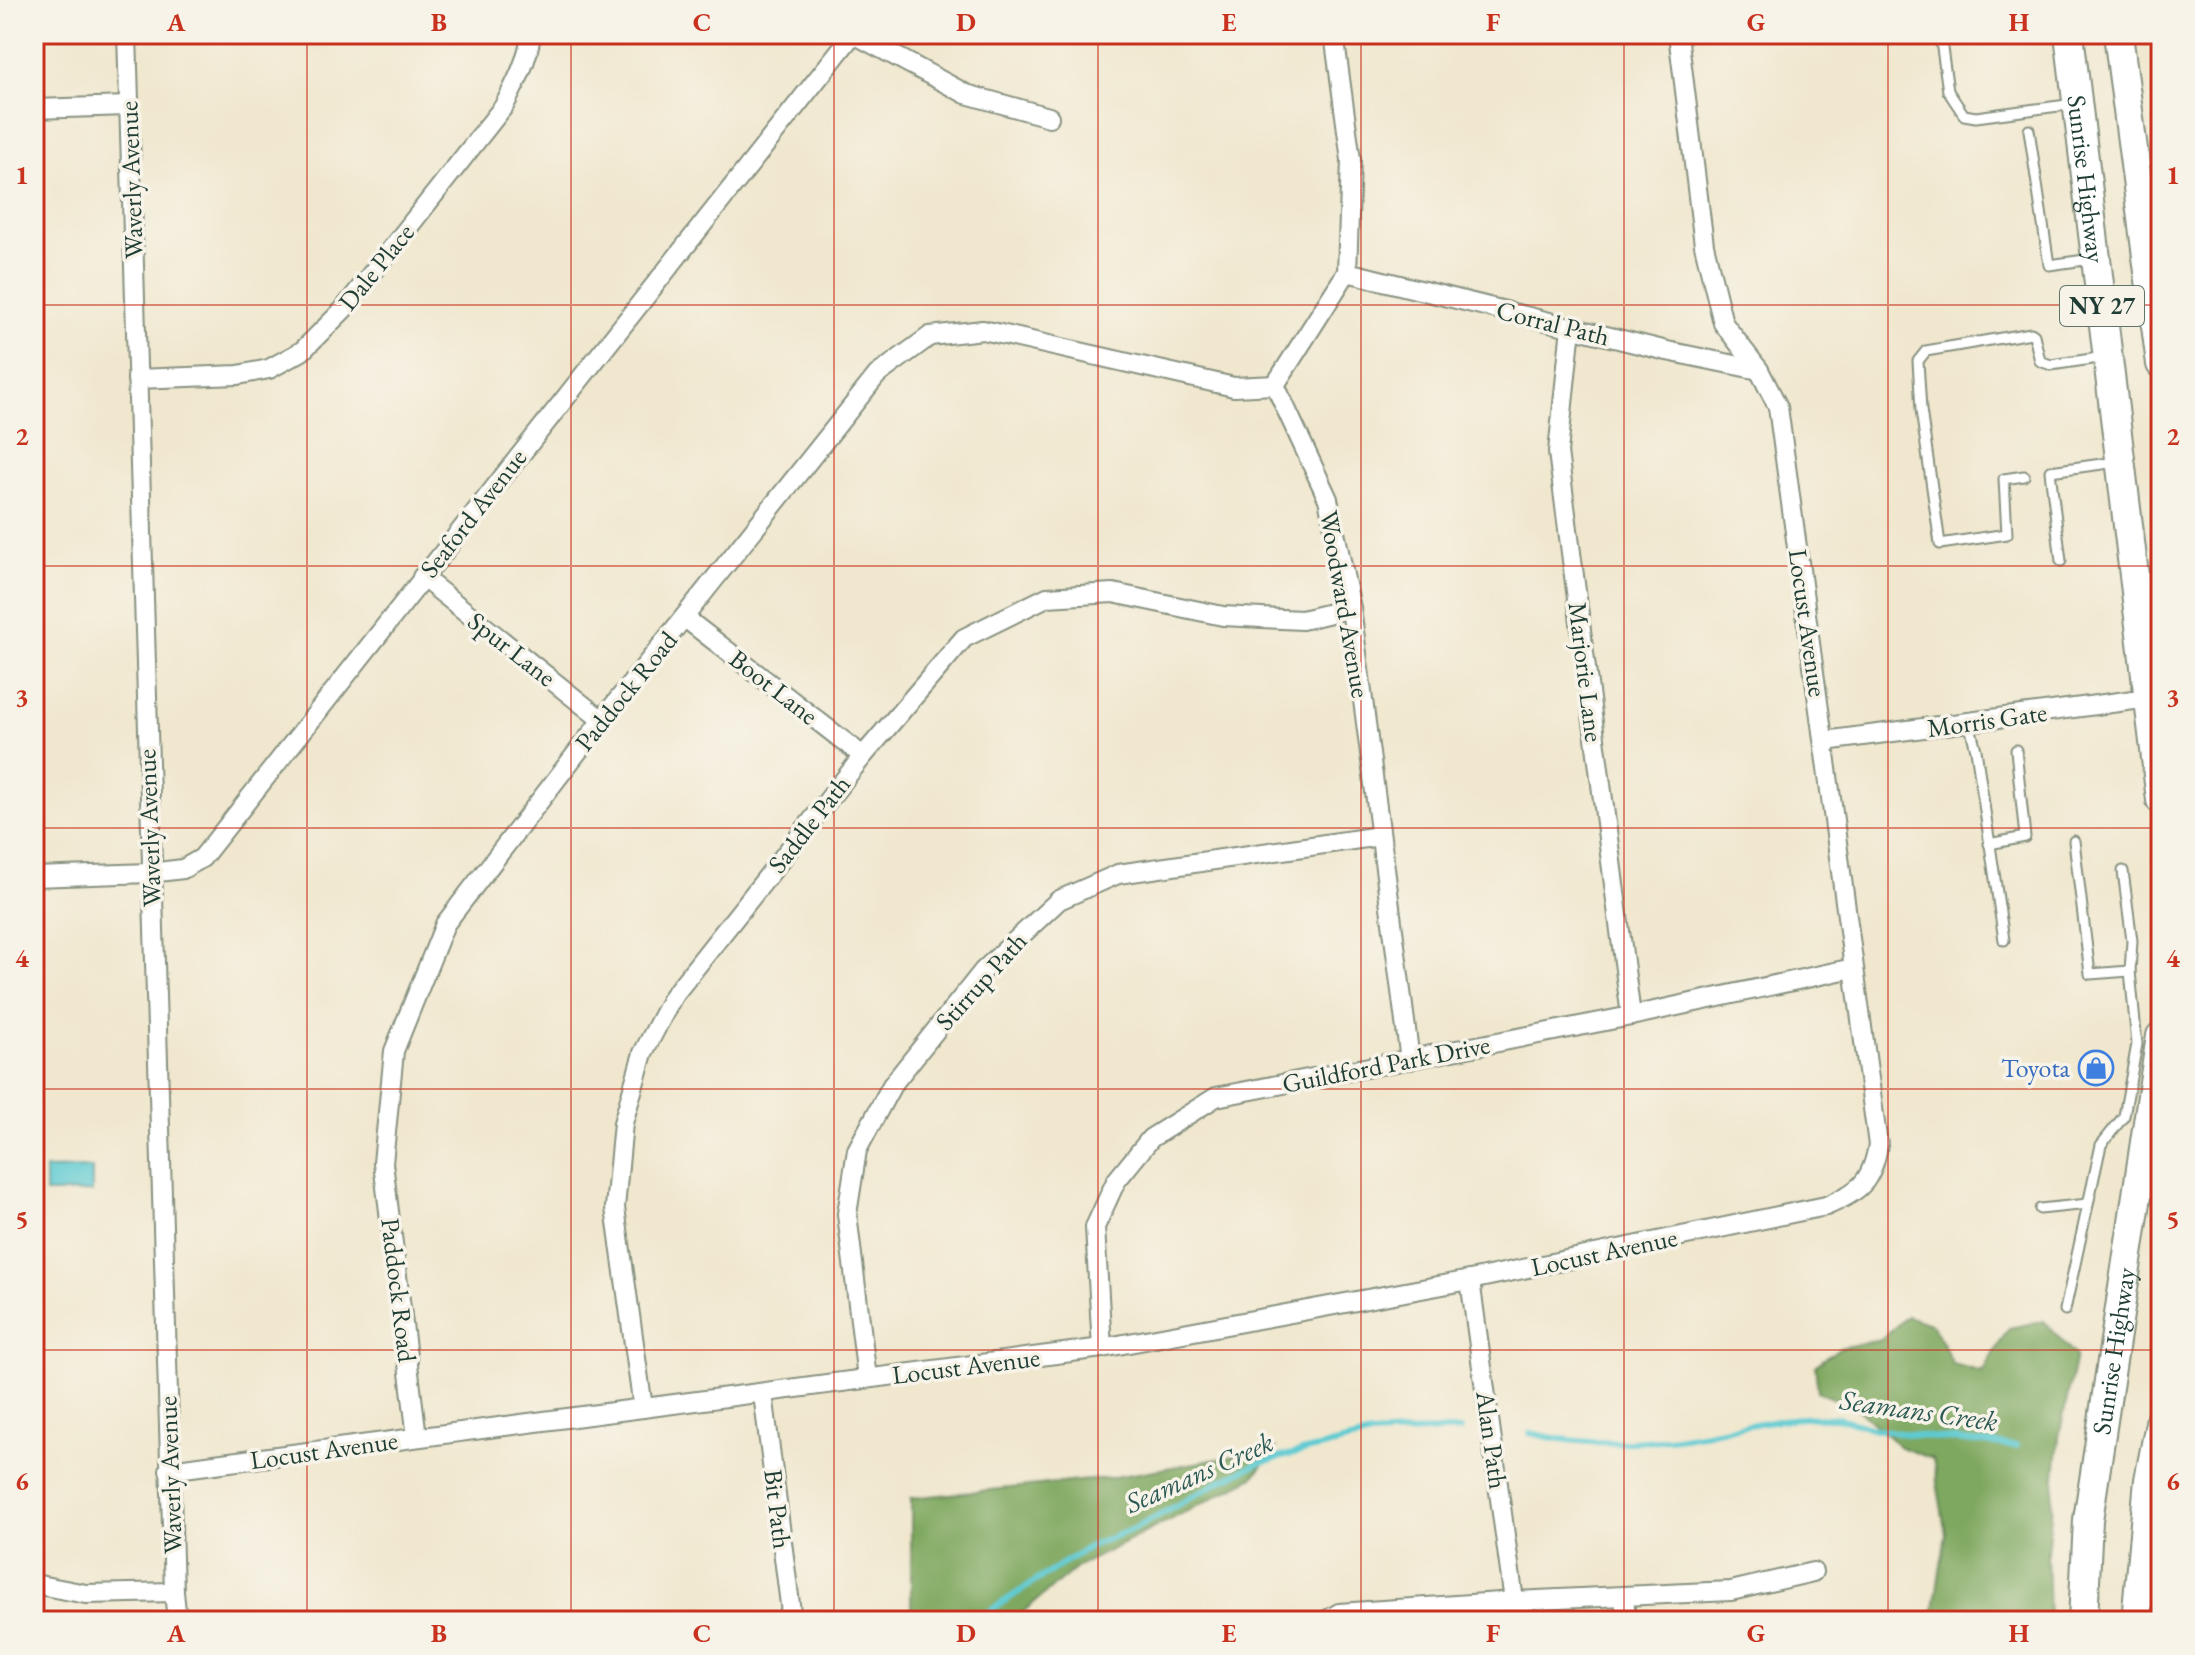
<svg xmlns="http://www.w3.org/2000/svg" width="2195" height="1655" viewBox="0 0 2195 1655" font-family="'EB Garamond',serif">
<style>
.forest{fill:#7ea75f;stroke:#4e724a;stroke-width:2}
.water{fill:#5dcad2;stroke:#3e8483;stroke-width:2}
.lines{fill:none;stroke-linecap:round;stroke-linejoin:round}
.stream{stroke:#5dcad2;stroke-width:6}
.service-casing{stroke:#889281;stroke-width:13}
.minor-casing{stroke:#889281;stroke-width:22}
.trunk-casing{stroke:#889281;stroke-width:32}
.service{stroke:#fff;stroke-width:9}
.minor{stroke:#fff;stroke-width:18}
.trunk{stroke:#fff;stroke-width:28}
.grid{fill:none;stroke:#c8321e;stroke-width:2;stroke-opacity:0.55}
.labels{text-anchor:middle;stroke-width:7;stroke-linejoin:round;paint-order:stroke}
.shield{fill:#f7f3e8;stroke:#60746a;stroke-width:2}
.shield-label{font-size:24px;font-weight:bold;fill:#1f3d34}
.street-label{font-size:26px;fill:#1f3d34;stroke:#f7f3e8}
.shop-label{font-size:26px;fill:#366cbe;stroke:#f7f3e8;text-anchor:end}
.water-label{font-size:28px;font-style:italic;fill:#2b5954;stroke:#f7f3e8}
.neatline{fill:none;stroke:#c8321e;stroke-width:3}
.grid-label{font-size:26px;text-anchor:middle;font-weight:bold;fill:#c8321e}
</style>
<rect width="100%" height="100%" fill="#f7f3e8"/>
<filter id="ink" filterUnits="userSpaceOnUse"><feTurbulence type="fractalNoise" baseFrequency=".0125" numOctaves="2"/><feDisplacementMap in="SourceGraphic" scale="16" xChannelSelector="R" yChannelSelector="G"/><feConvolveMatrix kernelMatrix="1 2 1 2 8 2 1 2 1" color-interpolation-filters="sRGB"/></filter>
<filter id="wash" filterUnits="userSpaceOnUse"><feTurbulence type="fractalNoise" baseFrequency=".006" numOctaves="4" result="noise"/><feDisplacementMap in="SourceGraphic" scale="32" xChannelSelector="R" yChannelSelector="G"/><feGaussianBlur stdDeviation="1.8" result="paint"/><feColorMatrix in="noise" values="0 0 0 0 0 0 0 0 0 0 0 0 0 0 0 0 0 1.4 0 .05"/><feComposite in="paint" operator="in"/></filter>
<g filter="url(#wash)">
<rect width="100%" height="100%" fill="#f0e7ce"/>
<g class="forest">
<polygon points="1907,1316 1933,1325 1953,1364 1982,1372 2009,1328 2044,1321 2076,1356 2059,1437 2047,1553 2049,1621 1932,1621 1946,1534 1933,1459 1900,1447 1857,1408 1818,1392 1815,1366 1839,1348 1881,1340"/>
<polygon points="1276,1449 1252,1478 1077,1567 1012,1621 911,1621 911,1498 1109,1478"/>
</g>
<polygon class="water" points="92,1168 92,1192 45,1193 45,1169"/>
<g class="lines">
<g class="stream">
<path d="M1530,1433C1585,1447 1646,1444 1701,1434C1744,1426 1789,1415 1834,1418C1850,1419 1866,1428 1882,1430C1926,1438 1971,1442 2016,1446"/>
<polyline points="981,1621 988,1612 1090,1546 1136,1528 1219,1482 1261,1462 1371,1435 1460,1430"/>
</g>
</g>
</g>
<g filter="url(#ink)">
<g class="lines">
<g class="service-casing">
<g id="service">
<polyline points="1940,34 1948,91 1964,115 1976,117 2074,104"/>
<polyline points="2029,130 2049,265 2092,259"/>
<polyline points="2024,476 2004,479 2007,534 1940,544 1921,410 1918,361 1926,351 2031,333 2034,335 2040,361 2051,365 2105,357"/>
<polyline points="2061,561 2050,471 2117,462"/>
<polyline points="1969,722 1976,750 2004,940"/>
<polyline points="2074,841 2090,974 2130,971 2132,941 2123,871"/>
<polyline points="1989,844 2025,837 2016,750"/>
<polyline points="2040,1209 2088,1204"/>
<polyline points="2065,1310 2101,1145 2124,1116 2137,1044 2130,971"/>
<polyline points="2151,1579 2161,1557"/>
</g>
</g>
<g class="minor-casing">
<g id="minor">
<polyline points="127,34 174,1592 177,1621"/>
<polyline points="854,34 966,94 1049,117"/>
<polyline points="1334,34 1351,160 1347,272 1275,385 1328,499 1351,608 1410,1060"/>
<polyline points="34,109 128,106"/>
<polyline points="1347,272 1667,351 1759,370"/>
<polyline points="1571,327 1558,452 1631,1016"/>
<path d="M137,379L238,375L269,369L302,351L343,310L504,106C516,83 528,60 531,34"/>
<polyline points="422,577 602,720"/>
<polyline points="685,618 863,756"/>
<polyline points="1825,741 2149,698"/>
<polyline points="34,877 150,873 183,869 202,858 853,34"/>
<polyline points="1470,1280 1514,1601"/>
<polyline points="1102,1348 1095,1227 1116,1181 1151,1138 1216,1097 1631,1016 1853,968"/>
<polyline points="867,1378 847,1214 857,1150 892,1085 983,971 1059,900 1118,874 1380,836"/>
<polyline points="763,1394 791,1612 782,1621"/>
<polyline points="643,1408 615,1208 623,1123 643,1053 673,996 863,756 964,638 1047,597 1113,593 1223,616 1302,620 1351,608"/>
<polyline points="417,1437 383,1163 394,1051 445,924 602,720 877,375 930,336 983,330 1234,387 1275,385"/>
<path d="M169,1470L1102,1348L1470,1280L1826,1206C1859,1192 1872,1182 1878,1145L1778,407L1759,370L1723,323L1704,245L1678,34"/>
<polyline points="34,1584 86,1594 174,1592"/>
<polyline points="1624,1596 1626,1621"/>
<polyline points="1325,1621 1339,1613 1514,1601 1731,1591 1813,1572"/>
</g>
</g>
<g class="trunk-casing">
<g id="trunk">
<path id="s1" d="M2069,34L2161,800"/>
<polyline points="2118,34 2161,364"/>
<path id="s2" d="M2083,1621L2088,1520L2161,1036"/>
<polyline points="2136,1621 2149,1480 2161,1418"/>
</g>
</g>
<use href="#service" class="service"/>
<use href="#minor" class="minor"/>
<use href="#trunk" class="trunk"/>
</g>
</g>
<path class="grid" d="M307,34V1621M571,34V1621M834,34V1621M1098,34V1621M1361,34V1621M1624,34V1621M1888,34V1621M34,305H2161M34,566H2161M34,828H2161M34,1089H2161M34,1350H2161"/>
<defs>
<g id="shop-ring" transform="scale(1.8)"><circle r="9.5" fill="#f7f3e8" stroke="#3f7fe0" stroke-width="1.5"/><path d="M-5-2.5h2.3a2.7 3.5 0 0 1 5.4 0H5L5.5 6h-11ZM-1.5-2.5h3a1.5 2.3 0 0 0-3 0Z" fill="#3f7fe0"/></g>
</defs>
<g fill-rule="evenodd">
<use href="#shop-ring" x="2096" y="1068"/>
</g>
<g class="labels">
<rect class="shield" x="2060" y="286" width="84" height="40" rx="6"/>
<g class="shield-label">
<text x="2102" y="314">NY 27</text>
</g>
<g class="street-label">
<text dy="9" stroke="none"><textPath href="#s1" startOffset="146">Sunrise Highway</textPath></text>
<text transform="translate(131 180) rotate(-92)" y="9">Waverly Avenue</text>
<text transform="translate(376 267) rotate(-51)" y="9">Dale Place</text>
<text transform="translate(1553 323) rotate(14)" y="9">Corral Path</text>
<text transform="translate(473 513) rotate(-52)" y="9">Seaford Avenue</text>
<text transform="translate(1345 604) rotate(80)" y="9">Woodward Avenue</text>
<text transform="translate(1808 623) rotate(82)" y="9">Locust Avenue</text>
<text transform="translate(512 649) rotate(38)" y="9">Spur Lane</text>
<text transform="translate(1586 672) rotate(83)" y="9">Marjorie Lane</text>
<text transform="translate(774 687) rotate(38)" y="9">Boot Lane</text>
<text transform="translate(626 691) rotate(-51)" y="9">Paddock Road</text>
<text transform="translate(1987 720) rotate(-8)" y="9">Morris Gate</text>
<text transform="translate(809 824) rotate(-52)" y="9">Saddle Path</text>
<text transform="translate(149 828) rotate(-92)" y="9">Waverly Avenue</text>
<text transform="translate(981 981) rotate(-48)" y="9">Stirrup Path</text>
<text transform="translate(1386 1064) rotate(-11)" y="9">Guildford Park Drive</text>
<text transform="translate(1604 1252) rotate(-12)" y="9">Locust Avenue</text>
<text transform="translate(399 1290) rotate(83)" y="9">Paddock Road</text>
<text dy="9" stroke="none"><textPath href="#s2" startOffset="272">Sunrise Highway</textPath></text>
<text transform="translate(966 1366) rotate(-7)" y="9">Locust Avenue</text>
<text transform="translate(1492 1440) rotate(82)" y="9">Alan Path</text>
<text transform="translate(324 1450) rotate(-8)" y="9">Locust Avenue</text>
<text transform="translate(170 1475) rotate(-92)" y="9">Waverly Avenue</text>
<text transform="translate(778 1509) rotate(83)" y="9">Bit Path</text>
</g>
<g class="shop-label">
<text x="2070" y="1077">Toyota</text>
</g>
<g class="water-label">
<text transform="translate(1919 1410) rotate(8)" y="10">Seamans Creek</text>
<text transform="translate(1199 1472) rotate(-24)" y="10">Seamans Creek</text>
</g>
</g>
<rect width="2195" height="1655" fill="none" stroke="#f7f3e8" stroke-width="88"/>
<rect x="44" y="44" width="2107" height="1567" class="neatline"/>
<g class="grid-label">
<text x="176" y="31">A</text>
<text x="439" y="31">B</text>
<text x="702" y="31">C</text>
<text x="966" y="31">D</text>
<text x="1229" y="31">E</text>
<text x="1493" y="31">F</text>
<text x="1756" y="31">G</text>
<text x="2019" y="31">H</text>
<text x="22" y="184">1</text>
<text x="2173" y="184">1</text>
<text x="22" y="445">2</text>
<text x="2173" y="445">2</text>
<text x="22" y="706">3</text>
<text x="2173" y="706">3</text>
<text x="22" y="967">4</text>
<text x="2173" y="967">4</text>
<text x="22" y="1228">5</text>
<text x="2173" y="1228">5</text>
<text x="22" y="1490">6</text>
<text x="2173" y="1490">6</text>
<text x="176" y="1642">A</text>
<text x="439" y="1642">B</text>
<text x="702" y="1642">C</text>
<text x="966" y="1642">D</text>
<text x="1229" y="1642">E</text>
<text x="1493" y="1642">F</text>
<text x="1756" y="1642">G</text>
<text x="2019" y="1642">H</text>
</g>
</svg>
